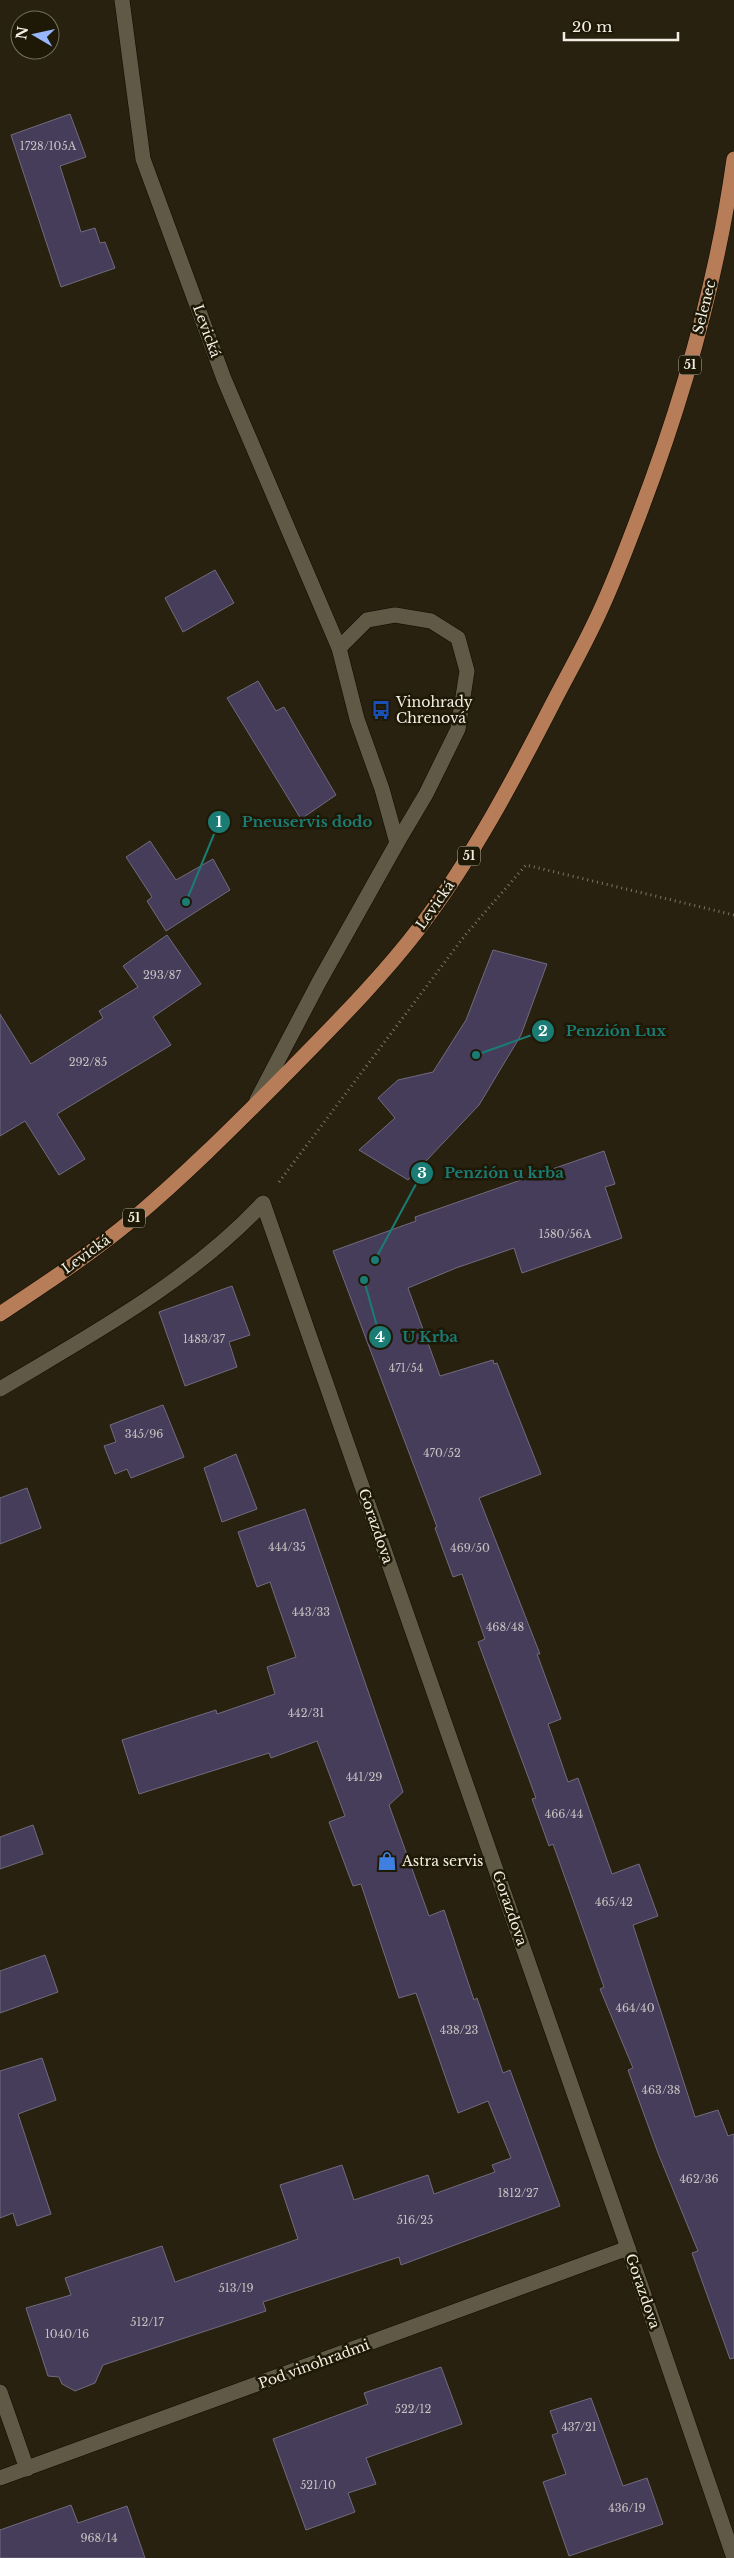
<svg xmlns="http://www.w3.org/2000/svg" width="734" height="2558" viewBox="0 0 734 2558" font-family="'Libre Baskerville',serif">
<style>
.building{fill:#453d5a;stroke:#716b7f}
.lines{fill:none;stroke-linecap:round;stroke-linejoin:round}
.lane-casing{stroke:#100b00;stroke-width:16}
.street-casing{stroke:#100b00;stroke-width:16}
.primary-casing{stroke:#100b00;stroke-width:16}
.path{stroke:#7c7667;stroke-width:3;stroke-dasharray:1 4;stroke-linecap:butt}
.lane{stroke:#605945;stroke-width:15}
.street{stroke:#605945;stroke-width:15}
.primary{stroke:#b67d58;stroke-width:15}
.labels{text-anchor:middle;stroke-width:5;stroke-linejoin:round;paint-order:stroke}
.number-label{font-size:11px;fill:#c7c2c1}
.shield{fill:#1e1806;stroke:#b2aea1;stroke-width:1}
.shield-label{font-size:12px;font-weight:bold;fill:#f2eee3}
.street-label{font-size:14px;fill:#f2eee3;stroke:#1e1806}
.poi-label{font-size:14px;fill:#f2eee3;stroke:#1e1806;text-anchor:start}
.leader{fill:none;stroke:#1a7c74;stroke-width:2}
.callout-dot{fill:#1a7c74;stroke:#1e1806;stroke-width:2}
.mark-label{font-size:15px;text-anchor:middle;font-weight:bold;fill:#fff}
.callout-label{font-size:15px;text-anchor:middle;font-weight:bold;fill:#1a7c74;stroke:#1e1806;stroke-width:5;stroke-linejoin:round;paint-order:stroke}
</style>
<rect width="100%" height="100%" fill="#28210f"/>
<g class="building">
<polygon points="70,114 86,157 60,166 81,232 95,228 100,243 105,242 115,268 61,287 11,135"/>
<polygon points="215,570 234,603 183,632 165,598"/>
<polygon points="258,681 276,711 284,707 336,795 301,819 227,698"/>
<polygon points="150,841 176,880 213,859 230,890 166,931 147,901 152,897 126,857"/>
<polygon points="167,935 201,984 153,1017 171,1045 57,1114 85,1159 59,1175 25,1121 0,1136 0,1014 31,1064 103,1018 99,1011 138,987 123,966"/>
<polygon points="493,950 547,964 521,1035 479,1105 408,1180 359,1150 395,1118 378,1098 398,1080 433,1072 466,1020"/>
<polygon points="604,1151 615,1184 605,1187 622,1238 522,1273 514,1248 456,1268 408,1288 440,1376 493,1360 494,1364 497,1363 541,1474 479,1498 540,1654 537,1654 561,1719 548,1724 568,1782 578,1778 612,1874 639,1864 658,1916 633,1925 695,2117 718,2110 728,2136 734,2134 734,2358 730,2359 692,2253 698,2251 658,2153 628,2070 633,2068 600,1989 604,1987 553,1844 549,1846 532,1799 536,1798 478,1642 485,1639 462,1574 453,1577 435,1528 437,1527 333,1251 416,1221 415,1217"/>
<polygon points="232,1286 250,1335 229,1342 237,1367 185,1386 159,1312"/>
<polygon points="163,1405 184,1457 131,1478 127,1469 115,1474 104,1446 116,1442 110,1425"/>
<polygon points="236,1454 257,1509 222,1522 204,1468"/>
<polygon points="27,1488 41,1528 0,1544 0,1498"/>
<polygon points="305,1509 403,1792 389,1805 429,1916 444,1910 474,2000 477,1998 503,2073 510,2070 560,2206 401,2265 399,2257 263,2302 266,2311 103,2365 95,2383 75,2391 62,2384 59,2377 48,2376 26,2308 71,2295 65,2278 162,2246 175,2282 298,2239 280,2185 342,2165 354,2200 428,2175 434,2194 495,2172 492,2165 511,2158 488,2101 458,2113 416,1993 399,1998 361,1884 353,1886 329,1822 345,1816 317,1741 271,1758 269,1753 139,1794 122,1740 216,1710 217,1714 275,1694 267,1667 296,1657 270,1582 257,1587 238,1532"/>
<polygon points="33,1825 43,1854 0,1869 0,1837"/>
<polygon points="45,1955 58,1992 0,2013 0,1971"/>
<polygon points="42,2058 56,2100 18,2114 51,2214 17,2226 13,2213 0,2218 0,2071"/>
<polygon points="441,2367 462,2424 366,2458 376,2484 348,2493 355,2512 306,2530 273,2439 368,2404 364,2393"/>
<polygon points="591,2398 623,2486 647,2478 663,2524 569,2556 543,2482 566,2474 552,2435 558,2433 550,2411"/>
<polygon points="71,2505 78,2523 127,2506 145,2558 0,2558 0,2530"/>
</g>
<g class="lines">
<g class="lane-casing">
<polyline id="lane" points="339,648 367,620 395,615 431,621 458,638 467,671 458,729 426,794 397,843"/>
</g>
<g class="street-casing">
<g id="street">
<polyline points="122,0 143,159 224,379 339,648 357,719 382,789 397,843 319,982 257,1100"/>
<path d="M0,1389C92,1334 189,1282 263,1203L628,2248L734,2558"/>
<polyline points="0,2392 27,2469"/>
<polyline points="0,2478 628,2248"/>
</g>
</g>
<g class="primary-casing">
<path id="primary" d="M0,1314C45,1284 91,1254 133,1219C189,1172 240,1120 292,1068C336,1023 382,977 420,927C473,857 514,779 554,701C567,676 581,651 593,626C611,590 625,552 639,515C683,400 717,281 734,159"/>
</g>
<polyline class="path" points="279,1182 466,934 526,865 734,915"/>
<use href="#lane" class="lane"/>
<use href="#street" class="street"/>
<use href="#primary" class="primary"/>
</g>
<defs>
<g id="bus-bare" transform="scale(1.5)"><path d="M-5-6H5V4H4V6H2V4H-2V6H-4V4H-5ZM-3.5-4V0h7V-4ZM-3.5 1.2v1.5H-2V1.2ZM2 1.2v1.5H3.5V1.2Z" fill="#1a4fb4" stroke="#1e1806" stroke-width="2.5" paint-order="stroke"/></g>
<g id="shop-bare" transform="scale(1.5)"><path d="M-5-2.5h2.3a2.7 3.5 0 0 1 5.4 0H5L5.5 6h-11ZM-1.5-2.5h3a1.5 2.3 0 0 0-3 0Z" fill="#3f7fe0" stroke="#1e1806" stroke-width="2.5" paint-order="stroke"/></g>
</defs>
<g fill-rule="evenodd">
<use href="#bus-bare" x="381" y="710"/>
<use href="#shop-bare" x="387" y="1861"/>
</g>
<g class="labels">
<g class="number-label">
<text x="48" y="150">1728/105A</text>
<text x="162" y="979">293/87</text>
<text x="88" y="1066">292/85</text>
<text x="565" y="1238">1580/56A</text>
<text x="204" y="1343">1483/37</text>
<text x="406" y="1372">471/54</text>
<text x="144" y="1438">345/96</text>
<text x="442" y="1457">470/52</text>
<text x="287" y="1551">444/35</text>
<text x="470" y="1552">469/50</text>
<text x="311" y="1616">443/33</text>
<text x="505" y="1631">468/48</text>
<text x="306" y="1717">442/31</text>
<text x="364" y="1781">441/29</text>
<text x="564" y="1818">466/44</text>
<text x="614" y="1906">465/42</text>
<text x="635" y="2012">464/40</text>
<text x="459" y="2034">438/23</text>
<text x="661" y="2094">463/38</text>
<text x="699" y="2183">462/36</text>
<text x="518" y="2197">1812/27</text>
<text x="415" y="2224">516/25</text>
<text x="236" y="2292">513/19</text>
<text x="147" y="2326">512/17</text>
<text x="67" y="2338">1040/16</text>
<text x="413" y="2413">522/12</text>
<text x="579" y="2431">437/21</text>
<text x="318" y="2489">521/10</text>
<text x="627" y="2512">436/19</text>
<text x="99" y="2542">968/14</text>
</g>
<g class="shield">
<rect x="679" y="355.5" width="22" height="19" rx="4"/>
<rect x="458" y="846.5" width="22" height="19" rx="4"/>
<rect x="123" y="1208.5" width="22" height="19" rx="4"/>
</g>
<g class="shield-label">
<text x="690" y="369">51</text>
<text x="469" y="860">51</text>
<text x="134" y="1222">51</text>
</g>
<g class="street-label">
<text transform="translate(704 307) rotate(-76)" y="5">Selenec</text>
<text transform="translate(207 331) rotate(70)" y="5">Levická</text>
<text transform="translate(435 905) rotate(-55)" y="5">Levická</text>
<text transform="translate(86 1254) rotate(-36)" y="5">Levická</text>
<text transform="translate(376 1526) rotate(71)" y="5">Gorazdova</text>
<text transform="translate(510 1908) rotate(71)" y="5">Gorazdova</text>
<text transform="translate(643 2291) rotate(71)" y="5">Gorazdova</text>
<text transform="translate(314 2364) rotate(-20)" y="5">Pod vinohradmi</text>
</g>
<g class="poi-label">
<text x="396" y="707">Vinohrady<tspan x="396" dy="16">Chrenová</tspan></text>
<text x="402" y="1866">Astra servis</text>
</g>
</g>
<path class="leader" d="M186 902L219 822M476 1055L543 1031M375 1260L422 1173M364 1280L380 1337"/>
<g class="callout-dot">
<circle cx="186" cy="902" r="5"/>
<circle cx="476" cy="1055" r="5"/>
<circle cx="375" cy="1260" r="5"/>
<circle cx="364" cy="1280" r="5"/>
<circle cx="219" cy="822" r="12"/>
<circle cx="543" cy="1031" r="12"/>
<circle cx="422" cy="1173" r="12"/>
<circle cx="380" cy="1337" r="12"/>
</g>
<g class="mark-label">
<text x="219" y="827">1</text>
<text x="543" y="1036">2</text>
<text x="422" y="1178">3</text>
<text x="380" y="1342">4</text>
</g>
<g class="callout-label">
<text x="307" y="827">Pneuservis dodo</text>
<text x="616" y="1036">Penzión Lux</text>
<text x="504" y="1178">Penzión u krba</text>
<text x="430" y="1342">U Krba</text>
</g>
<g transform="translate(35 35) rotate(279)"><circle r="24" fill="#1e1806" stroke="#736e5e"/>
<path d="M0-4L9 19L0 12L-9 19Z" fill="#97b6fd"/>
<text y="-8" font-size="14" font-weight="bold" text-anchor="middle" fill="#f2eee3">N</text>
</g>
<path d="M564 32v8h114v-8" fill="none" stroke="#f2eee3" stroke-width="2.5"/>
<text x="572" y="32" font-size="15" fill="#f2eee3" stroke="#1e1806" stroke-width="4" paint-order="stroke">20 m</text>
</svg>
